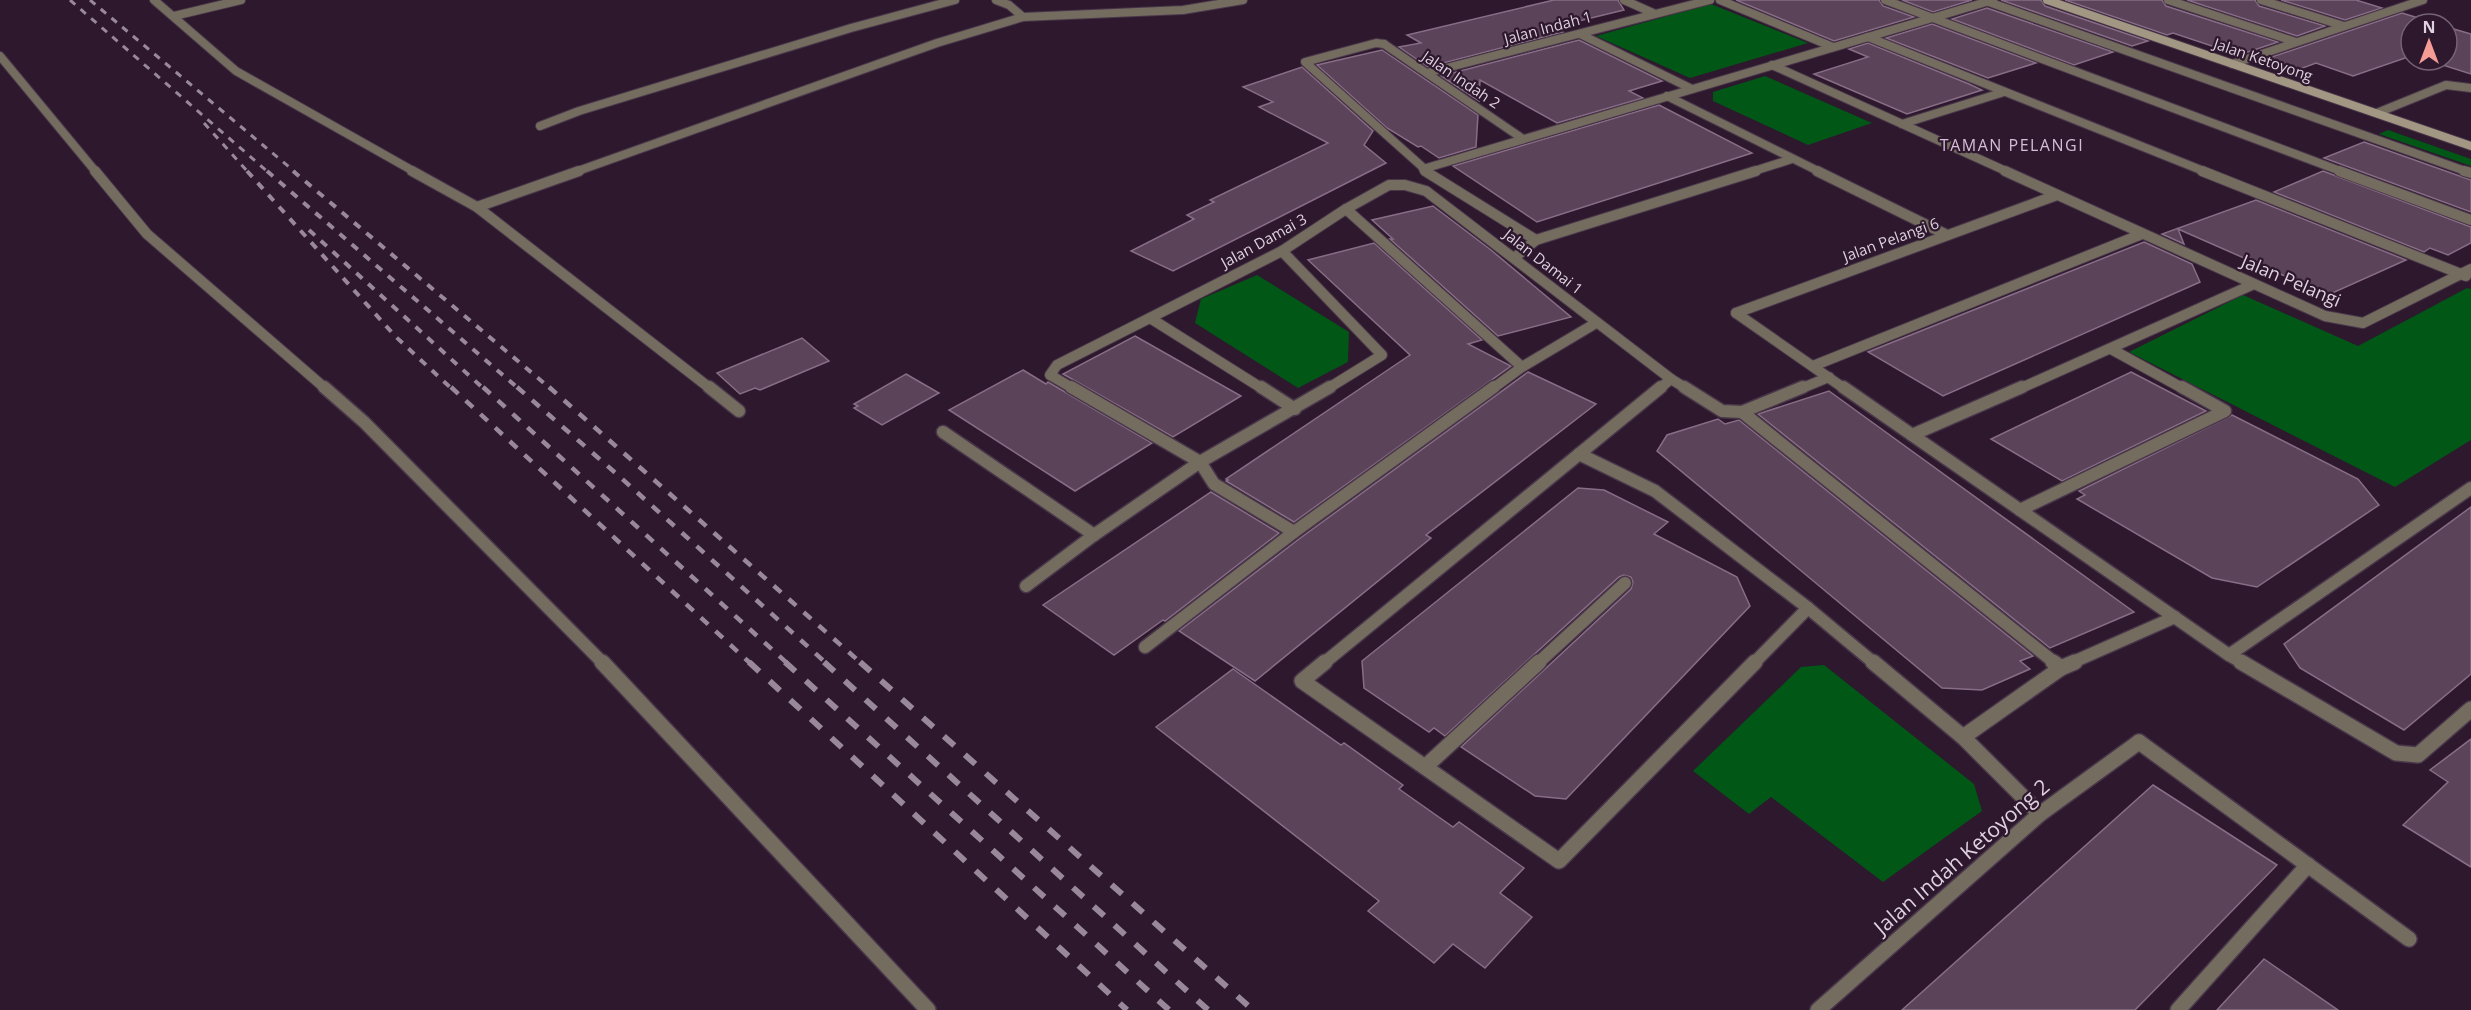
<svg xmlns="http://www.w3.org/2000/svg" width="2471" height="1010" viewBox="0 0 2471 1010" font-family="'Open Sans',sans-serif">
<style>
.green{fill:#015716}
.building{fill:#5b4359;stroke:#886d86;stroke-width:1.5}
.lines{fill:none;stroke-linecap:round;stroke-linejoin:round}
.lane-far3-casing{stroke:#49364a;stroke-width:10}
.lane-far2-casing{stroke:#49364a;stroke-width:12}
.lane-far1-casing{stroke:#49364a;stroke-width:15}
.lane-casing{stroke:#49364a;stroke-width:18}
.street-far3-casing{stroke:#49364a;stroke-width:10}
.street-far2-casing{stroke:#49364a;stroke-width:12}
.street-far1-casing{stroke:#49364a;stroke-width:15}
.street-casing{stroke:#49364a;stroke-width:18}
.secondary-casing{stroke:#49364a;stroke-width:10}
.lane-far3{stroke:#736c5f;stroke-width:8}
.lane-far2{stroke:#736c5f;stroke-width:10}
.lane-far1{stroke:#736c5f;stroke-width:12}
.lane{stroke:#736c5f;stroke-width:15}
.street-far3{stroke:#736c5f;stroke-width:8}
.street-far2{stroke:#736c5f;stroke-width:10}
.street-far1{stroke:#736c5f;stroke-width:12}
.street{stroke:#736c5f;stroke-width:15}
.secondary{stroke:#a29782;stroke-width:8}
.rail-far3{stroke:#988899;stroke-width:3;stroke-dasharray:7 7;stroke-linecap:butt}
.rail-far2{stroke:#988899;stroke-width:4;stroke-dasharray:8 8;stroke-linecap:butt}
.rail-far1{stroke:#988899;stroke-width:4.5;stroke-dasharray:10 10;stroke-linecap:butt}
.rail{stroke:#988899;stroke-width:6;stroke-dasharray:14 14;stroke-linecap:butt}
.labels{text-anchor:middle;stroke-width:4.5;stroke-linejoin:round;paint-order:stroke}
.far-street-label{font-size:15px;fill:#dfd1df;stroke:#2d182e}
.far-neighbourhood-label{font-size:16px;letter-spacing:1.5px;fill:#d7bcd8;stroke:#2d182e}
.street-label{font-size:18px;fill:#dfd1df;stroke:#2d182e}
.near-street-label{font-size:21px;fill:#dfd1df;stroke:#2d182e}
</style>
<rect width="100%" height="100%" fill="#2d182e"/>
<g class="green">
<polygon points="1711,4 1808,43 1690,78 1596,36"/>
<polygon points="1765,76 1872,123 1808,145 1713,101 1713,92"/>
<polygon points="2388,130 2471,159 2471,166 2379,134"/>
<polygon points="1257,275 1349,332 1348,362 1298,388 1195,323 1201,299"/>
<polygon points="2467,288 2471,289 2471,440 2395,487 2129,352 2243,295 2358,346"/>
<polygon points="1824,665 1974,784 1982,811 1883,882 1771,797 1749,814 1693,771 1801,667"/>
</g>
<g class="building">
<polygon points="1554,0 1618,0 1624,10 1554,27 1563,32 1428,67 1399,47 1421,43 1407,35"/>
<polygon points="1736,0 1879,0 1883,6 1914,17 1834,41"/>
<polygon points="1902,0 1972,0 1933,12"/>
<polygon points="2001,0 2041,0 2045,6 2148,41 2132,46"/>
<polygon points="2065,0 2162,0 2166,6 2278,42 2239,55 2173,33 2167,35"/>
<polygon points="2187,0 2255,0 2259,6 2325,26 2297,36"/>
<polygon points="2281,0 2356,0 2382,8 2345,20"/>
<polygon points="1987,8 2113,52 2074,65 1952,19"/>
<polygon points="2402,13 2438,24 2411,24 2411,56 2353,76 2316,63 2289,73 2257,62"/>
<polygon points="1932,24 2036,63 1988,78 1886,38"/>
<polygon points="2447,27 2471,34 2471,74 2427,60 2447,60"/>
<polygon points="1579,40 1662,81 1629,91 1643,98 1557,123 1480,80 1479,101 1441,76"/>
<polygon points="1868,43 1969,84 1982,90 1907,114 1814,74 1868,57 1849,49"/>
<polygon points="1382,50 1478,115 1476,147 1439,158 1421,146 1418,147 1387,128 1317,65"/>
<polygon points="1302,67 1373,131 1364,145 1386,163 1173,271 1131,251 1194,219 1187,215 1214,202 1210,200 1328,143 1259,107 1273,102 1243,87"/>
<polygon points="1659,105 1752,153 1537,222 1453,166"/>
<polygon points="2364,142 2471,180 2471,212 2324,158"/>
<polygon points="2323,171 2471,227 2471,243 2448,255 2430,248 2424,252 2274,192"/>
<polygon points="2256,200 2406,260 2328,295 2178,229 2184,244 2162,234"/>
<polygon points="1433,206 1491,250 1571,317 1498,336 1390,239 1393,239 1372,220"/>
<polygon points="2144,242 2192,264 2200,282 1943,396 1868,352"/>
<polygon points="1374,243 1482,340 1468,344 1511,366 1294,522 1226,481 1228,480 1226,479 1410,355 1308,260"/>
<polygon points="1135,336 1241,396 1173,437 1063,374"/>
<polygon points="802,338 829,361 760,390 755,388 740,394 717,373"/>
<polygon points="1023,370 1046,384 1048,382 1152,443 1075,491 949,410"/>
<polygon points="1528,372 1596,404 1426,535 1431,538 1255,681 1179,631 1299,539"/>
<polygon points="2131,372 2206,411 2062,481 1991,439"/>
<polygon points="906,374 939,393 882,425 854,408 858,406 854,404"/>
<polygon points="1829,391 2134,612 2050,648 1758,414"/>
<polygon points="2232,415 2358,479 2379,505 2257,587 2212,578 2077,499 2085,495 2079,491"/>
<polygon points="1718,419 1725,424 1739,420 2033,656 2020,661 2030,669 1982,690 1942,688 1657,451 1667,435"/>
<polygon points="1578,488 1604,490 1668,522 1654,534 1737,577 1750,606 1566,799 1535,796 1461,747 1631,589 1633,582 1631,577 1624,575 1619,577 1445,736 1434,728 1429,732 1364,688 1362,661"/>
<polygon points="1211,492 1279,533 1165,621 1163,620 1114,655 1043,605"/>
<polygon points="2471,507 2471,674 2404,730 2300,668 2284,644"/>
<polygon points="1233,669 1341,745 1344,743 1403,785 1399,789 1453,827 1459,822 1524,868 1500,893 1532,917 1485,968 1453,944 1434,963 1368,911 1379,901 1156,727"/>
<polygon points="2471,739 2471,867 2403,825 2448,782 2430,770"/>
<polygon points="2153,785 2277,865 2135,1010 1902,1010"/>
<polygon points="2264,959 2338,1010 2217,1010"/>
</g>
<g class="lines">
<g class="lane-far3-casing">
<g id="lane-far3">
<polyline points="1720,0 1833,47"/>
<polyline points="1885,0 2343,172"/>
<polyline points="2168,0 2296,42"/>
<polyline points="1580,34 1692,89"/>
<polyline points="1384,44 1376,43 1305,62 1428,172"/>
<polyline points="1902,124 2004,92"/>
</g>
</g>
<g class="lane-far2-casing">
<g id="lane-far2">
<polyline points="1425,171 1536,240"/>
<polyline points="2339,171 2471,220"/>
<polyline points="1346,209 1522,367"/>
<polyline points="2111,349 2184,389"/>
<polyline points="1813,366 2142,234"/>
<polyline points="1671,379 1687,389"/>
<polyline points="1492,389 1522,367 1596,323"/>
<polyline points="1800,389 1829,377"/>
</g>
</g>
<g class="lane-far1-casing">
<g id="lane-far1">
<polyline points="1684,387 1722,411 1742,412 1803,387"/>
<polyline points="1742,412 2055,663"/>
<polyline points="1200,462 1214,484 1294,532"/>
<polyline points="2020,510 2225,411 2182,387"/>
<polyline points="1145,647 1294,532 1494,387"/>
<polyline points="2229,655 2243,663"/>
<polyline points="1538,663 1625,583"/>
<polyline points="2071,663 2175,617"/>
</g>
</g>
<g class="lane-casing">
<g id="lane">
<polyline points="2053,662 2061,668"/>
<polyline points="2241,662 2396,753 2418,755 2471,709"/>
<polyline points="1963,737 2061,668 2075,662"/>
<polyline points="2139,742 2409,939"/>
<polyline points="1425,767 1539,662"/>
<polyline points="2178,1010 2308,865"/>
</g>
</g>
<g class="street-far3-casing">
<g id="street-far3">
<polyline points="154,0 236,71 415,172"/>
<polyline points="996,0 1009,5 1023,17"/>
<polyline points="1624,0 1653,13"/>
<polyline points="2261,0 2344,26"/>
<polyline points="1986,1 2468,172"/>
<polyline points="174,16 241,0"/>
<polyline points="1868,37 2206,172"/>
<polyline points="1384,44 1523,139"/>
<polyline points="0,56 96,172"/>
<polyline points="2232,64 2423,0"/>
<polyline points="1772,65 2008,172"/>
<polyline points="1427,73 1710,0"/>
<polyline points="1667,96 1820,172"/>
<polyline points="2377,113 2446,85 2471,88"/>
<polyline points="540,126 579,111 851,28 955,0"/>
<polyline points="1423,169 1993,0"/>
<polyline points="575,172 937,43 1023,17 1183,10 1243,0"/>
<polyline points="1751,172 1792,159"/>
</g>
</g>
<g class="street-far2-casing">
<g id="street-far2">
<polyline points="95,171 147,234 326,389"/>
<polyline points="412,171 477,207 711,389"/>
<polyline points="1817,171 1947,235"/>
<polyline points="2005,171 2325,316 2363,323 2471,269"/>
<polyline points="2202,171 2466,276"/>
<polyline points="2464,171 2471,173"/>
<polyline points="477,207 579,171"/>
<polyline points="1282,251 1382,355 1327,389"/>
<polyline points="1514,258 1536,240 1756,171"/>
<polyline points="1736,313 1845,389"/>
<polyline points="1736,313 2057,195"/>
<polyline points="1150,318 1263,389"/>
<polyline points="1074,389 1050,375 1057,365 1282,251 1346,209 1389,185 1405,185 1426,191 1671,379 1659,389"/>
<polyline points="2019,389 2254,284"/>
</g>
</g>
<g class="street-far1-casing">
<g id="street-far1">
<polyline points="324,387 364,422 603,663"/>
<polyline points="709,387 739,411"/>
<polyline points="1071,387 1200,462"/>
<polyline points="1261,387 1295,409"/>
<polyline points="1843,387 2229,655 2471,488"/>
<polyline points="943,432 1094,535"/>
<polyline points="1912,435 2022,387"/>
<polyline points="1579,454 1655,491 1808,608 1874,663"/>
<polyline points="1026,586 1094,535 1200,462 1330,387"/>
<polyline points="1324,663 1661,387"/>
<polyline points="1754,663 1808,608"/>
</g>
</g>
<g class="street-casing">
<g id="street">
<polyline points="602,662 928,1010"/>
<polyline points="1325,662 1302,681 1559,861 1755,662"/>
<polyline points="1873,662 1963,737 2040,814"/>
<polyline points="1818,1010 2040,814 2139,742"/>
</g>
</g>
<g class="secondary-casing">
<polyline id="secondary" points="2047,0 2471,146"/>
</g>
<use href="#lane-far3" class="lane-far3"/>
<use href="#lane-far2" class="lane-far2"/>
<use href="#lane-far1" class="lane-far1"/>
<use href="#lane" class="lane"/>
<use href="#street-far3" class="street-far3"/>
<use href="#street-far2" class="street-far2"/>
<use href="#street-far1" class="street-far1"/>
<use href="#street" class="street"/>
<use href="#secondary" class="secondary"/>
<g class="rail-far3">
<polyline points="70,0 268,172"/>
<polyline points="90,0 295,172"/>
<polyline points="204,123 248,172"/>
</g>
<g class="rail-far2">
<polyline points="247,171 396,337 452,389"/>
<polyline points="267,171 519,389"/>
<polyline points="293,171 551,389"/>
<polyline points="309,230 484,389"/>
</g>
<g class="rail-far1">
<polyline points="451,387 750,663"/>
<polyline points="483,387 787,663"/>
<polyline points="517,387 619,476 826,663"/>
<polyline points="549,387 861,663"/>
</g>
<g class="rail">
<polyline points="749,662 1127,1010"/>
<polyline points="785,662 1169,1010"/>
<polyline points="824,662 1208,1010"/>
<polyline points="860,662 1253,1010"/>
</g>
</g>
<g class="labels">
<g class="far-street-label">
<text transform="translate(1548 28) rotate(-15)" y="5">Jalan Indah 1</text>
<text transform="translate(2263 60) rotate(19)" y="5">Jalan Ketoyong</text>
<text transform="translate(1461 80) rotate(34)" y="5">Jalan Indah 2</text>
<text transform="translate(1891 240) rotate(-20)" y="5">Jalan Pelangi 6</text>
<text transform="translate(1264 241) rotate(-29)" y="5">Jalan Damai 3</text>
<text transform="translate(1543 262) rotate(38)" y="5">Jalan Damai 1</text>
</g>
<g class="far-neighbourhood-label">
<text x="2012" y="151">TAMAN PELANGI</text>
</g>
<g class="street-label">
<text transform="translate(2291 281) rotate(23)" y="6">Jalan Pelangi</text>
</g>
<g class="near-street-label">
<text transform="translate(1962 857) rotate(-41)" y="7">Jalan Indah Ketoyong 2</text>
</g>
</g>
<g transform="translate(2429 42)"><circle r="28" fill="#2d182e" stroke="#746275" stroke-width="1.5"/>
<path d="M0-4.5L10 22L0 15L-10 22Z" fill="#f59c95"/>
<text y="-9" font-size="16" font-weight="bold" text-anchor="middle" fill="#dfd1df">N</text>
</g>
</svg>
